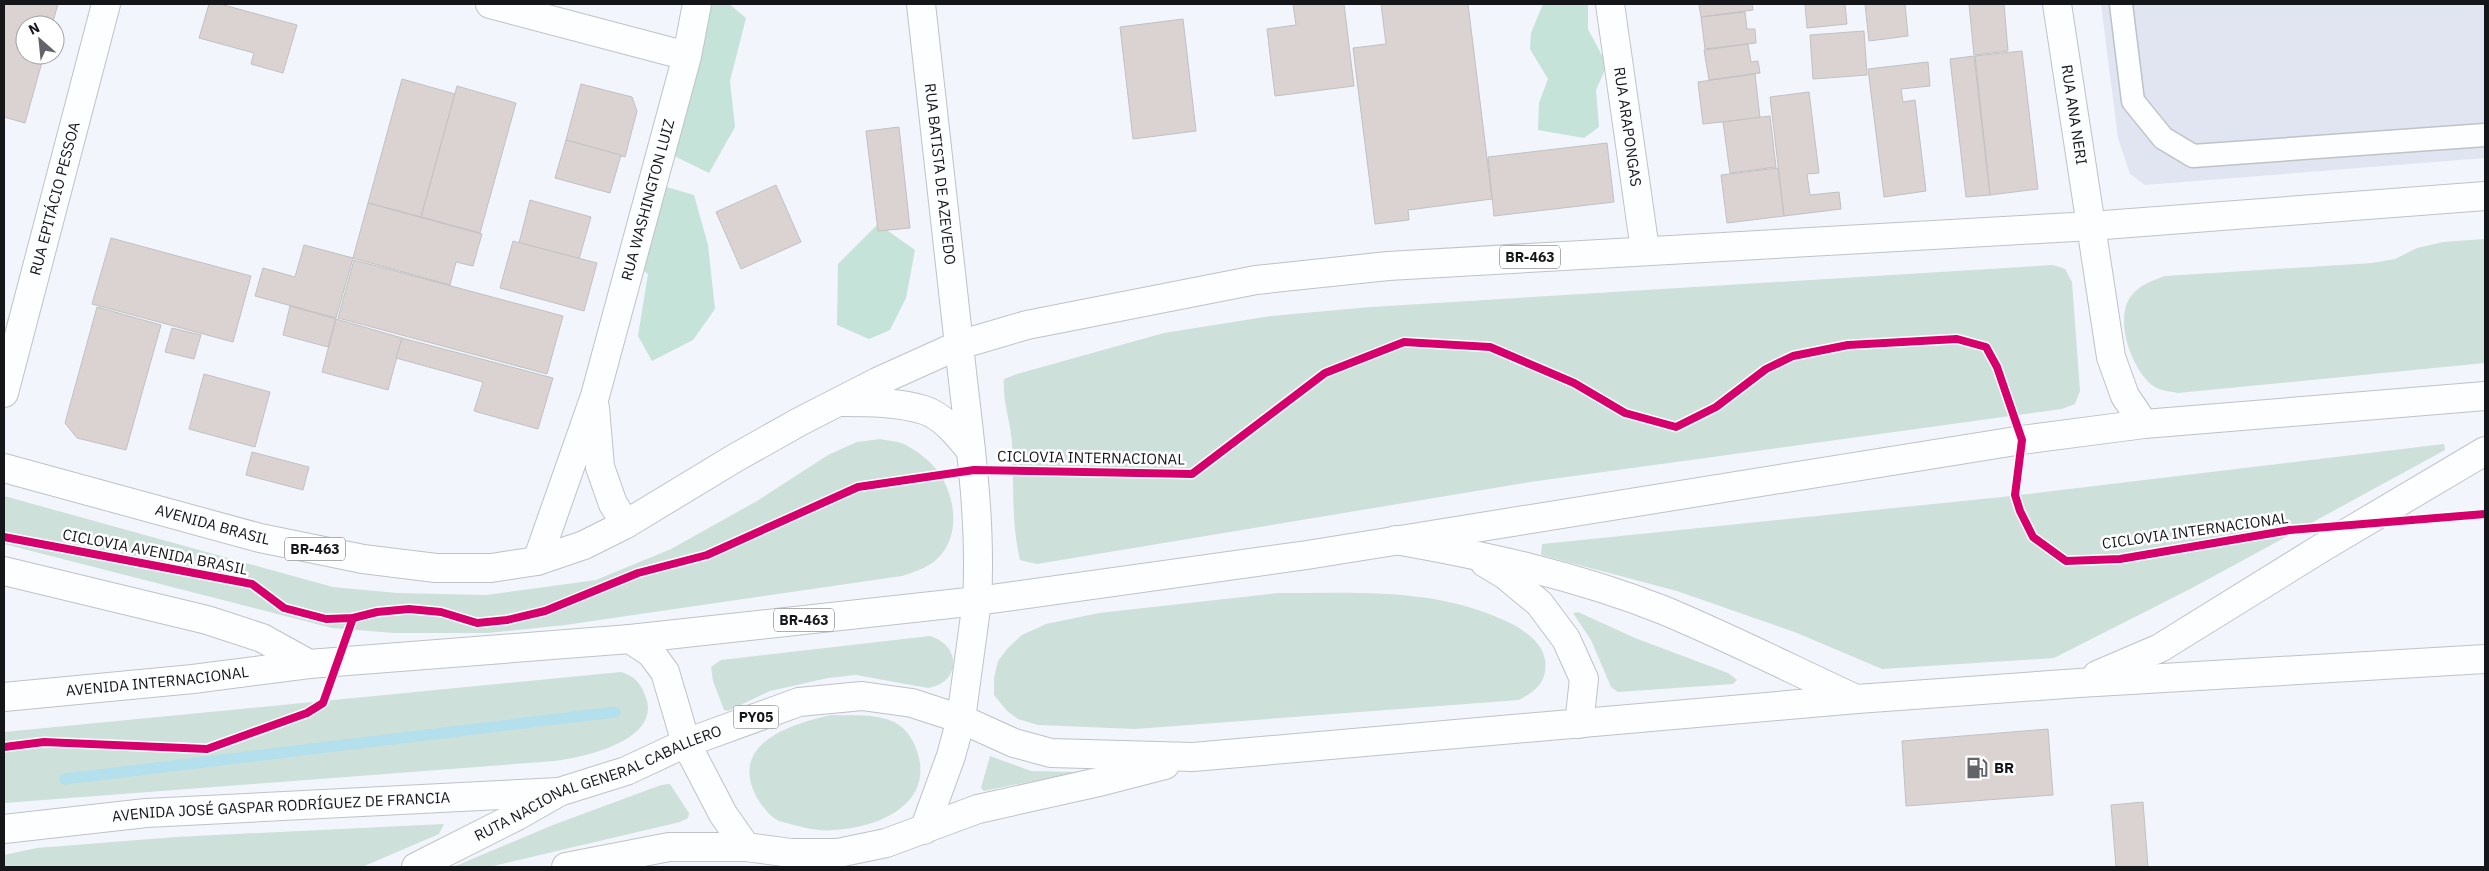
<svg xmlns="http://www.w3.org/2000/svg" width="2489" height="871" viewBox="0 0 2489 871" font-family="'IBM Plex Sans',sans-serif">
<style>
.built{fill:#e0e5f1}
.green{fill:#cde0da}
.forest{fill:#c5e3d8}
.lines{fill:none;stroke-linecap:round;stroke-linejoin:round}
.stream{stroke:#b4dfed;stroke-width:11}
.building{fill:#dad3d1;stroke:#c1c1c3}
.service-casing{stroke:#bfc2c7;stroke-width:25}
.minor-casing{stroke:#bfc2c7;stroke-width:30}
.tertiary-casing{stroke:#bfc2c7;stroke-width:30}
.secondary-casing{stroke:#bfc2c7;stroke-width:30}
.primary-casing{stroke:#bfc2c7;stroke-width:30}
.trunk-casing{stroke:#bfc2c7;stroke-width:30}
.service{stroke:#fdfeff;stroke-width:22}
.minor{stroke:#fdfeff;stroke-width:28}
.tertiary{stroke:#fdfeff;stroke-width:28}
.secondary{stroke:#fdfeff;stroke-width:28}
.primary{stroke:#fdfeff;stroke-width:28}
.trunk{stroke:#fdfeff;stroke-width:28}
.cycleway-casing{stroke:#fff;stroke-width:11}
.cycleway{stroke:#d6006c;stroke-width:8}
.labels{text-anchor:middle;stroke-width:5;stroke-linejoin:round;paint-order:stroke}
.shield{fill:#fff;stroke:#5b5c5f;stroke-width:1}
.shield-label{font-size:14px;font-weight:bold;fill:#15161a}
.street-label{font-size:15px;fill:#15161a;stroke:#fff}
.poi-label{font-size:15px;font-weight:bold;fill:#15161a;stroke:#fff;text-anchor:start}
</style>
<rect width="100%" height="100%" fill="#f2f5fc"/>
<polygon class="built" points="2101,4 2485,4 2485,158 2145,185 2130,174 2118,138"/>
<g class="green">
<path d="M2485,239V363L2178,393C2169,391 2159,391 2152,385C2131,368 2113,317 2132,295C2141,284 2152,281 2165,276L2372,263L2395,259L2417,248L2443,242Z"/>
<path d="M2053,265L2065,269L2072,282L2080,391L2075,404L2062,409L1530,482L1037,564L1020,560C1011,522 1014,482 1012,444C1011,422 1002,401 1004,379L1017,374L1164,333L1271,316L1371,307Z"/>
<path d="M880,439C889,441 899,441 906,445C917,451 929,460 936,469C956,494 962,537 936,560C927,568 914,572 902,576L565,625L488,633H394L332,628L4,544V496L333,587L397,593L486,595L596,580L671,549L757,501L828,455L857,442Z"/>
<polygon points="2444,444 2445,450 2192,588 2054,658 1882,669 1797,633 1677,591 1541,555 1542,544 2002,497"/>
<path d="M1278,593C1358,593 1437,587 1510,623C1524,630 1543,643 1545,660C1548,681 1536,691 1519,700L1135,729L1038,725L1018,719L1007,711L994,695V678L998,661L1007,649L1022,635L1046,624L1099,613Z"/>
<polygon points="1578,612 1635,638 1728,673 1737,680 1733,684 1618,692 1611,687 1591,640 1573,613"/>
<path d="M930,636C962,646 961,683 928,688L856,675L828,678L770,691L728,711L724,710L713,681L711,667L721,660Z"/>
<path d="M621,672C634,676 640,682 645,695C664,740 585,757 555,761L4,803V732Z"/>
<path d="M831,715C851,716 875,713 894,722C908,729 916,744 919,758C930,807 875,828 834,830C817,832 799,826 782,822C772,820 761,805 756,796C729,743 791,724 831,715Z"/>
<polygon points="990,756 1031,771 1077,772 984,791 981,788"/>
<polygon points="670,784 689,813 688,818 680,822 489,867 453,867 553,825 661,785"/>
<polygon points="444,824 439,834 362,867 4,867 4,855 37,848 176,837"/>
</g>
<g class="forest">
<polygon points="707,4 729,4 746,18 730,81 735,127 709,173 666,152"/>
<polygon points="1543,4 1588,4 1588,29 1607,65 1596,90 1599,127 1584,138 1538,130 1539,103 1548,79 1530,49 1531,33"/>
<polygon points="656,184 694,195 708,245 715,309 693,340 652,361 638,336 648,274 638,266"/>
<polygon points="878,224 915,250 906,298 890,330 869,339 837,325 838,264"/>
</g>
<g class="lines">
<polyline class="stream" points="65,779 615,712"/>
</g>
<g class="building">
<polygon points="4,4 58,4 52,25 25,25 25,55 44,55 25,123 4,117"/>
<polygon points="209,4 220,4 297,25 283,73 251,64 254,53 199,38"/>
<polygon points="1293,4 1344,4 1354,86 1275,96 1267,29 1296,25"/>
<polygon points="1381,4 1468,4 1492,199 1408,210 1409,220 1375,224 1353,48 1386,44"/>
<polygon points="1699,4 1752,4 1753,10 1701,17"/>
<polygon points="1805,4 1845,4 1847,24 1807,28"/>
<polygon points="1865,4 1905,4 1908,36 1869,41"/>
<polygon points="1969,4 2004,4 2008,51 1974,55"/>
<polygon points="1745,12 1747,29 1755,29 1756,43 1705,49 1701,17"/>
<polygon points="1183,19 1196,131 1133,139 1120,27"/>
<polygon points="1864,31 1867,75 1813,79 1810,35"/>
<polygon points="1748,44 1751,62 1758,61 1760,73 1709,80 1704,50"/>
<polygon points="2022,51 2038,189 1990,195 1975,56"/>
<polygon points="1974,56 1990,195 1966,197 1950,59"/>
<polygon points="1928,62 1930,86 1901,89 1903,102 1915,100 1926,191 1884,197 1868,69"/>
<polygon points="1755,74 1760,118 1703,124 1698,82"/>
<polygon points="402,79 455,94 421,217 368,203"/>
<polygon points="581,84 632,97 637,111 625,157 566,140"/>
<polygon points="457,86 516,103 480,233 421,217"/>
<polygon points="1809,92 1819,173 1807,174 1810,195 1839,192 1841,209 1784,216 1770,97"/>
<polygon points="1770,116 1776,167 1730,173 1723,122"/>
<polygon points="899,127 910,228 878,231 866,131"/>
<polygon points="566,140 621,155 610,193 555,178"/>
<polygon points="1607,143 1614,202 1494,216 1488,157"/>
<polygon points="1778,168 1784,216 1727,223 1721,175"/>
<polygon points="776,185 801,242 741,269 716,212"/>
<polygon points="530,200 591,217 579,259 519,243"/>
<polygon points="368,203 482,234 473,266 456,262 450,285 353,258"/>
<polygon points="111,238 251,276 233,342 92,304"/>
<polygon points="513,241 597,263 584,311 500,288"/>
<polygon points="304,245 353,258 336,318 255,296 263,268 295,277"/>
<polygon points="354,260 563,316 547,374 338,318"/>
<polygon points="290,306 336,319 328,347 283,335"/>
<polygon points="97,307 161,325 126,450 77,438 65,423"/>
<polygon points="336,319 402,338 388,390 322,372"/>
<polygon points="172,328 201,335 194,359 165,352"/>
<polygon points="402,338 553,378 538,429 474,411 483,382 396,358"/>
<polygon points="204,374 270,392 255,447 189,429"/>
<polygon points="252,452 309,467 303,490 246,475"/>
<polygon points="2048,729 2053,795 1906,806 1902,741"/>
<polygon points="2143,802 2148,867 2116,867 2111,805"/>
</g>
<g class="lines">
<g class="service-casing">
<polyline id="service" points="2121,4 2133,101 2163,138 2193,156 2485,135"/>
</g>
<g class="minor-casing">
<g id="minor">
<polyline points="490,4 687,56"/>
<path id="s1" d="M1610,4L1645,250"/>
<path id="s2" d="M2057,4L2091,226"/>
<path id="s3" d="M4,393L106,4"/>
</g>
</g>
<g class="tertiary-casing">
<g id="tertiary">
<path id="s4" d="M921,4L959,345"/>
<polyline points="595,408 600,467 613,504 626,524"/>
<path id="s5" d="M537,561L595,396L687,56L697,4"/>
</g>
</g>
<g class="secondary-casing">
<g id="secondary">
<path id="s6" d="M4,697L193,679L309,664"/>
<path id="s7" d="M4,829L146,813L559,792"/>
</g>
</g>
<g class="primary-casing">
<g id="primary">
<polyline points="2091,226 2111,357 2125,396 2144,424"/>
<path d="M959,345C968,430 982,515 977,601"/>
<path d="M842,402C869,402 898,402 924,410C943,416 959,436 971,451"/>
<path id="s8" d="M4,468L260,538L363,559L436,568H491L537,561L584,545L626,524L735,458L799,422L877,382L959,345L1027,325L1256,280L1388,266L2091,226L2485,196"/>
<polyline points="4,571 207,620 262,638 309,664 630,639 977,601 1307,555 2022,440 2144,424 2485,396"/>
</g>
</g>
<g class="trunk-casing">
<g id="trunk">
<path d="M1395,540C1487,556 1577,576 1663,610C1728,637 1791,669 1856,699"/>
<polyline points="1485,563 1505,575 1539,603 1566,639 1584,679 1579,724"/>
<polyline points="630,639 651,653 665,672 686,743 723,814 746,847"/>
<polyline points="2097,675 2160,648 2323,547 2485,451"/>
<polyline points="924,830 951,756 961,719 977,601"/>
<path id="s9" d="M416,867L517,816L559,792L626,771L686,743L799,702L862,696L912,703L961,719L1014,743L1051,753L1193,757L1857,699L2079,683L2485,659"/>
<polyline points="566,867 669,847 746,847 791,853 838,853 886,843 978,809 1103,781 1165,765"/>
</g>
</g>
<use href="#service" class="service"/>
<use href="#minor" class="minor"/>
<use href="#tertiary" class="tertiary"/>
<use href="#secondary" class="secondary"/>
<use href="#primary" class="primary"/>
<use href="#trunk" class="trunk"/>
<g class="cycleway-casing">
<g id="cycleway">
<polyline points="4,537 252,584 284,608 326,619 353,618 377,612 409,609 441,612 477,623 507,620 545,611 638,573 707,555 858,487 974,470 1192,474 1325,373 1404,342 1490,347 1574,383 1625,413 1676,427 1716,407 1766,369 1793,356 1848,345 1957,339 1986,347 1997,367 2022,440 2015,495 2020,511 2033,537 2066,561 2120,559 2290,530 2485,514"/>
<polyline points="4,747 44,742 207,749 307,713 323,703 353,618"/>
</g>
</g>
<use href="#cycleway" class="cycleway"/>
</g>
<defs>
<g id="fuel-bare" transform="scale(1.725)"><path d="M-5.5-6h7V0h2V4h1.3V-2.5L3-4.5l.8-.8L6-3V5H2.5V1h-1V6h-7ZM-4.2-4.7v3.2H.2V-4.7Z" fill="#626469" stroke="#fff" stroke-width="2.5" paint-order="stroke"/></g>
</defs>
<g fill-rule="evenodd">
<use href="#fuel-bare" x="1977" y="768"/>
</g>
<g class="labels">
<g class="shield">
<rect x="1500" y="245.5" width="60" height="23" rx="4"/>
<rect x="285" y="537.5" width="60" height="23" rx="4"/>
<rect x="774" y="608.5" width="60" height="23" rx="4"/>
<rect x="733.5" y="705.5" width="45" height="23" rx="4"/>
</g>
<g class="shield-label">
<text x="1530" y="262">BR-463</text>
<text x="315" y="554">BR-463</text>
<text x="804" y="625">BR-463</text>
<text x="756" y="722">PY05</text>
</g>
<g class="street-label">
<text dy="5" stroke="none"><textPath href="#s2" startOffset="112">RUA ANA NERI</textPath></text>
<text dy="5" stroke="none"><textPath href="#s1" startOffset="124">RUA ARAPONGAS</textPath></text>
<text dy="5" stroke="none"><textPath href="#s4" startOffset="171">RUA BATISTA DE AZEVEDO</textPath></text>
<text dy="5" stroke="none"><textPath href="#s3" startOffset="201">RUA EPITÁCIO PESSOA</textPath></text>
<text dy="5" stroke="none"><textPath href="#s5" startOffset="378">RUA WASHINGTON LUIZ</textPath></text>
<text transform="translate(1091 458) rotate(1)" y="5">CICLOVIA INTERNACIONAL</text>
<text dy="5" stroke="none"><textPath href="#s8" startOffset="216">AVENIDA BRASIL</textPath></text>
<text transform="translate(2195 531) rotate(-8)" y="5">CICLOVIA INTERNACIONAL</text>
<text transform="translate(155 552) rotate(11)" y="5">CICLOVIA AVENIDA BRASIL</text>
<text dy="5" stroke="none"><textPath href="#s6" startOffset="154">AVENIDA INTERNACIONAL</textPath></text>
<text dy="5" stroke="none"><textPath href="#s9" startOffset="201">RUTA NACIONAL GENERAL CABALLERO</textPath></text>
<text dy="5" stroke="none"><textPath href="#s7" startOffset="278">AVENIDA JOSÉ GASPAR RODRÍGUEZ DE FRANCIA</textPath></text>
</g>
<g class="poi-label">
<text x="1994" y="773">BR</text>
</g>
</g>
<rect width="2489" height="871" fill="none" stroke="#15161a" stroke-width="10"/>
<g transform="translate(40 40) rotate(333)"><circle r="24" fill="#ffffff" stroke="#a1a2a3"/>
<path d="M0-4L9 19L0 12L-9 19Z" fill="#626469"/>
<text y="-8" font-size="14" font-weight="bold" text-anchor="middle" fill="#15161a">N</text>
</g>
</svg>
